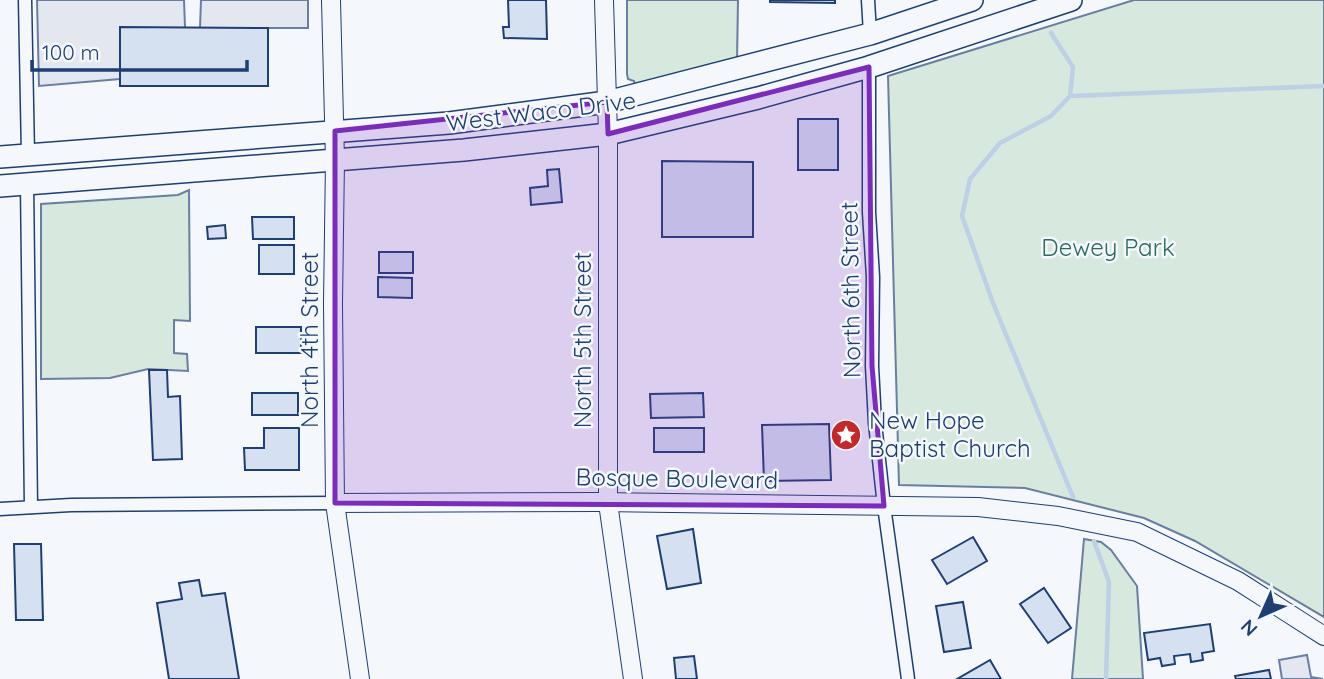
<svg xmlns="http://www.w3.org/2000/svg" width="1324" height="679" viewBox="0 0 1324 679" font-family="Quicksand,sans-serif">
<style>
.green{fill:#d7e8df;stroke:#687fa3;stroke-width:2}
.parking{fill:#e3e8f0;stroke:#687fa3;stroke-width:2}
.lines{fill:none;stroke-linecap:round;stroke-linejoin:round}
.stream{stroke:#bed0e5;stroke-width:4.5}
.building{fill:#d5e0f0;stroke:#1d3f73;stroke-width:2}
.street-casing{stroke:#1d3f73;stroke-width:15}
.secondary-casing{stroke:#1d3f73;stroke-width:20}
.primary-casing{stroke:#1d3f73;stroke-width:24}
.street{stroke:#f4f7fb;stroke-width:12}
.secondary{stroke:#f4f7fb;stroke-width:18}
.primary{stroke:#f4f7fb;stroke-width:21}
.marked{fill:#7b2cbf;fill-opacity:0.2;stroke:#7b2cbf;stroke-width:5;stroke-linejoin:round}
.labels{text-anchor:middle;stroke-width:5;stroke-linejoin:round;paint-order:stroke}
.street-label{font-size:24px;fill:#1d3f73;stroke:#f4f7fb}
.park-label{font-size:24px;fill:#2c6c60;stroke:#f4f7fb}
.poi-label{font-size:24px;fill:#1d3f73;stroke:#f4f7fb;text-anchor:start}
</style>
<rect width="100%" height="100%" fill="#f4f7fb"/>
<g class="green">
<polygon points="627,0 738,0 737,61 635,85 634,81 628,79 627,74"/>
<polygon points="1134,0 1324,0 1324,617 1195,541 1144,518 1025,488 899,485 888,76"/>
<polygon points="189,190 190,321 174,320 174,353 187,354 188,371 148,369 110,378 41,379 41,204 178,195"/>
<polygon points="1084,539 1101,542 1111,550 1137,586 1143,679 1072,679"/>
</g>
<g class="parking">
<polygon points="37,0 184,0 185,27 120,79 39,86"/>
<polygon points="201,0 308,0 308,28 200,28"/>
<polygon points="1307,655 1311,677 1323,679 1282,679 1279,660"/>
</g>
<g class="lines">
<g class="stream">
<polyline points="1051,33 1073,67 1070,96 1051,116 1000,143 970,179 962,216 993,303 1073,497"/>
<polyline points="1070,96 1324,86"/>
<polyline points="1094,541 1109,582 1106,679"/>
</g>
</g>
<g class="building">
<polygon points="508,0 546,0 547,39 504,38 503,27 509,27"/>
<polygon points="770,0 835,0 835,3 770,2"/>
<polygon points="120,27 268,28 268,86 120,86"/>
<rect x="798" y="119" width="40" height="51"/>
<polygon points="662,161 753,162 753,237 662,237"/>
<polygon points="559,169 562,202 531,205 530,188 548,186 547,170"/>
<polygon points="252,217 294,217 294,239 253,239"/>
<polygon points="225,225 226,238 208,239 207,227"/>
<rect x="259" y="245" width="35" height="29"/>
<rect x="379" y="252" width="34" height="21"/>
<polygon points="378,277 412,278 412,298 378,297"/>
<rect x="256" y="327" width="45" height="26"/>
<polygon points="149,370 167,370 168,397 180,396 182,459 153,460"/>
<rect x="252" y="393" width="46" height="22"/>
<polygon points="703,393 704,417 651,418 650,394"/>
<polygon points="829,424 831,480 764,481 762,425"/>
<polygon points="264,428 299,428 299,470 245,470 244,448 264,448"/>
<rect x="654" y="428" width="50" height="24"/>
<polygon points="693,529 701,583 667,589 657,536"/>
<polygon points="973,537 987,561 947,584 932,560"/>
<polygon points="14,544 41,544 43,620 16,620"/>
<polygon points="199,580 202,596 225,593 239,679 169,679 157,603 182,599 179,583"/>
<polygon points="1044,588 1071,628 1048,643 1020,604"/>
<polygon points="963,602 971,648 944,652 936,606"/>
<polygon points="1210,624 1214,651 1202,653 1203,660 1191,662 1190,654 1174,656 1175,664 1162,666 1160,658 1148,660 1144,633"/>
<polygon points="694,656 697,679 676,679 674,658"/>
<polygon points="990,660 1001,679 957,679"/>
<polygon points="1269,670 1271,679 1236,679 1235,676"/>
</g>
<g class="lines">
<g class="street-casing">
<g id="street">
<polyline points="25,0 28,155"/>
<polyline points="868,0 870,34"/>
<polyline points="869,67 869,212 873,277 872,366 875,423 884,506 908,679"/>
<polyline points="27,184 31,507"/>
<polyline points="0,509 71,505 335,503"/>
</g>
</g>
<g class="secondary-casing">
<g id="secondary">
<polyline points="331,0 335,160 333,304 335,503 360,679"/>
<polyline points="604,0 608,134 608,503 633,679"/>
<polyline points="335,503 599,502 978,507 1058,516 1137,532 1238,581 1324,636"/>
</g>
</g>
<g class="primary-casing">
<g id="primary">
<polyline points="0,157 449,123 607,102 870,34 972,0"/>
<polyline points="0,186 464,150 608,134 758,98 869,67 1071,0"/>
</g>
</g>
<use href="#street" class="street"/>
<use href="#secondary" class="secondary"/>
<use href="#primary" class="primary"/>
</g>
<path class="marked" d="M869,67L872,366L884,506L335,503V131L607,102L608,134Z"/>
<defs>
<g id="sight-disc" transform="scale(1.575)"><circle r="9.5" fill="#c62828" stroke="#f4f7fb"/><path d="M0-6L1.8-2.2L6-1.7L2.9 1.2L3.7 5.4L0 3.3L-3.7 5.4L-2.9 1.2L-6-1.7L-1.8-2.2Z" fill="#fff"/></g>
</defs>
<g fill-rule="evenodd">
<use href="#sight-disc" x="846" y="435"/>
</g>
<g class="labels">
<g class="street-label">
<text transform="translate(541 112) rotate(-7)" y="8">West Waco Drive</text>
<text transform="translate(851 290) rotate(-91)" y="8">North 6th Street</text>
<text transform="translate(310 340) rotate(-90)" y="8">North 4th Street</text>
<text transform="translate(583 340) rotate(-90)" y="8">North 5th Street</text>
<text transform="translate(677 479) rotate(1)" y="8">Bosque Boulevard</text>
</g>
<g class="park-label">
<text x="1108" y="256">Dewey Park</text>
</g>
<g class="poi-label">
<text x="869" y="429">New Hope<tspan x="869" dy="28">Baptist Church</tspan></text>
</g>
</g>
<g transform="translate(1261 616) rotate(225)" stroke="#f4f7fb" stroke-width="5" paint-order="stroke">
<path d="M0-5L12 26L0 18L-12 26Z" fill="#1d3f73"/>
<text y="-10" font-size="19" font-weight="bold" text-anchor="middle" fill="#1d3f73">N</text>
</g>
<path d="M32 60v10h215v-10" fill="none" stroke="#1d3f73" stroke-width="3.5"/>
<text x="42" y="60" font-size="21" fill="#1d3f73" stroke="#f4f7fb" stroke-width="5" paint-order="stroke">100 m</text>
</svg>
